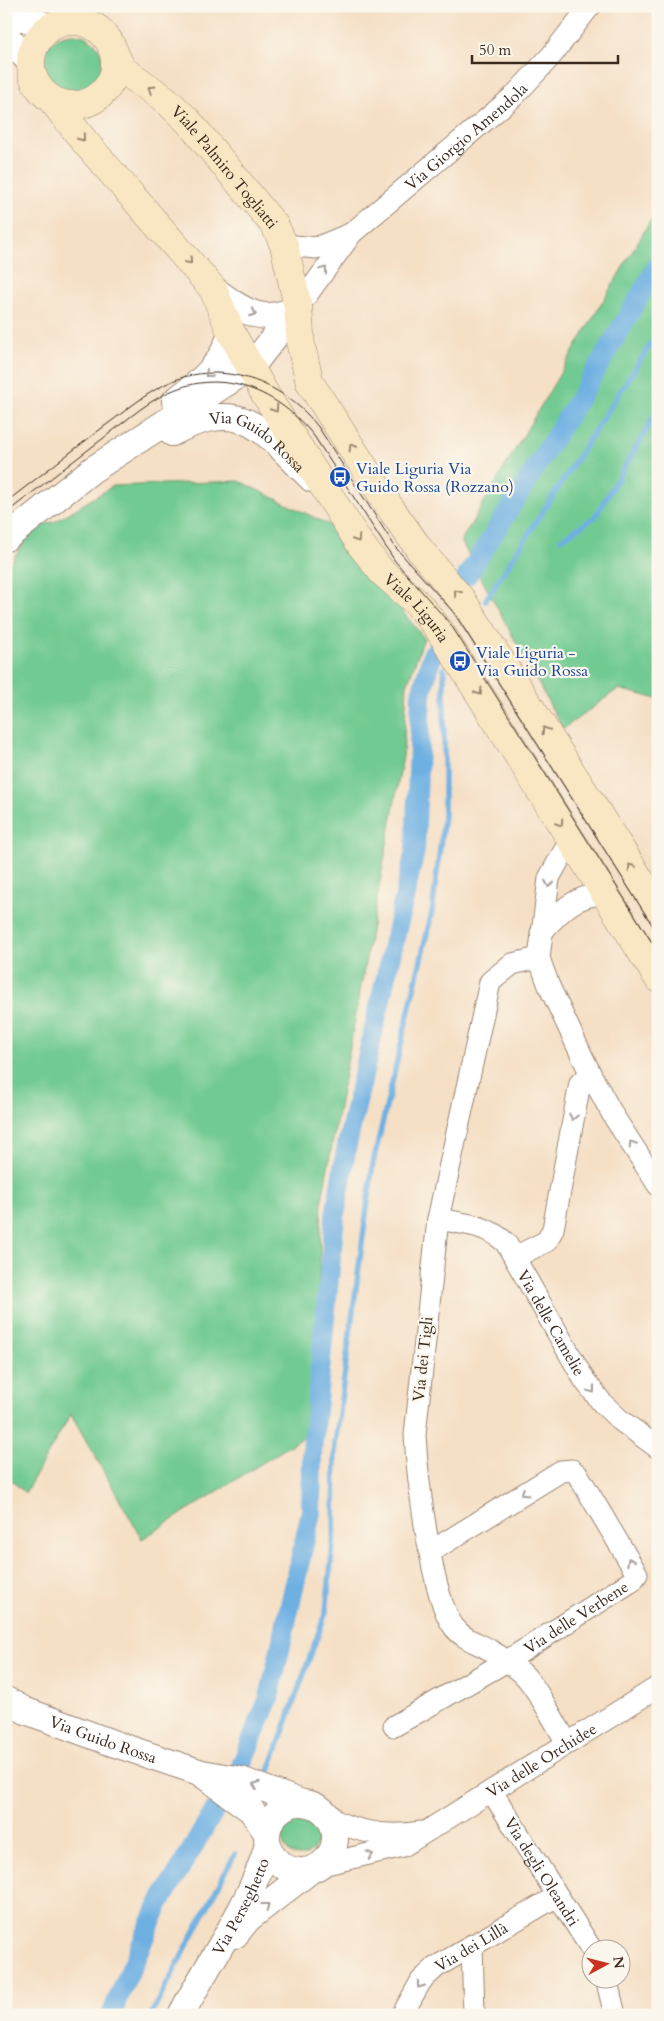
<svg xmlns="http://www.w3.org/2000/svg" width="664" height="2021" viewBox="0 0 664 2021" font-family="Cardo,serif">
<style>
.green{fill:#71ca91;stroke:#567a58}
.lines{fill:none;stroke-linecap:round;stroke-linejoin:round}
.stream{stroke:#6eb0e2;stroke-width:5.5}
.canal{stroke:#6eb0e2;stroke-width:20}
.minor-casing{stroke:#988472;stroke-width:23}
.tertiary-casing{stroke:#988472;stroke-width:28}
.secondary-casing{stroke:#988472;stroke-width:29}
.minor{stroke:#fff;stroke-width:21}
.tertiary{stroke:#fff;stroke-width:26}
.secondary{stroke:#f9e7c3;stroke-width:28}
.tram{stroke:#3b2a1e;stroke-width:1}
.oneway{stroke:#9a8870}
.oneway2{stroke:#a79f9a}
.labels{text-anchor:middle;stroke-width:4.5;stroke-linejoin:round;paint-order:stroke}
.street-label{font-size:16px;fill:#3b2a1e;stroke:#fbf7ec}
.transit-label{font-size:16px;fill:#164399;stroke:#fbf7ec;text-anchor:start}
</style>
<rect width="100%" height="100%" fill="#fbf7ec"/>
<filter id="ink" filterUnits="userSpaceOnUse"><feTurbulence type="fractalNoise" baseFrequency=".02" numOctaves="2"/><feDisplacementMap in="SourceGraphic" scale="10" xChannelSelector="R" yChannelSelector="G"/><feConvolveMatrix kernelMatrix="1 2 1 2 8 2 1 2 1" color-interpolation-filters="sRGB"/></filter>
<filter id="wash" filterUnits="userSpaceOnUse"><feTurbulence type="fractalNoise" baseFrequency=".0096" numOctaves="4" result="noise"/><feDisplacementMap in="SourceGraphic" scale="20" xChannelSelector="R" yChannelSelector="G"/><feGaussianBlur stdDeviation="1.12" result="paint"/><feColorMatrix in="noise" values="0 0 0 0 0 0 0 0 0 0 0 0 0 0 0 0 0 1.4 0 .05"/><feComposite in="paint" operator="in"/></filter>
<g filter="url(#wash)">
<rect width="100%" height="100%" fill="#f5dfc5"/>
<g class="green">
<circle cx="73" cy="64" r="30"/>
<polygon points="658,208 658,699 618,689 563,729 461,541"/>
<polygon points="239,481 334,527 424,638 407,685 403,756 322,1200 313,1431 142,1539 71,1414 25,1493 6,1475 6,570 33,528 56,521 113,486"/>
<circle cx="300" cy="1839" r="17"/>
</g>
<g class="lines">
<g class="stream">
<polyline points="561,539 595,517 658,410"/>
<polyline points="485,601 658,333"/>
<polyline points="269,1771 326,1612 334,1534 335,1444 373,1163 432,912 444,816 444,669"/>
<polyline points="151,2015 235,1854"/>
</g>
<g class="canal">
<polyline points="467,576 582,394 658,265"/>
<polyline points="242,1763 269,1698 311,1512 312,1452 335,1216 347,1145 415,851 421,694 433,653"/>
<polyline points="111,2015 158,1906 216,1808"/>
</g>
</g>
</g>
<g filter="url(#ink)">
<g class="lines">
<g class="minor-casing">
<g id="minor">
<polyline points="284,245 316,248 350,234"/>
<path id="s1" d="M298,307L352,233L514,96L551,56L590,6"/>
<polyline points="574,845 564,851 549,878 539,958 549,986 591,1075 614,1117 658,1185"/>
<path d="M541,933C560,911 576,894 606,894"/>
<path d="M539,958L512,964L490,982L438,1219L415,1435C417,1474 431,1598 454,1627C463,1639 476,1642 488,1649C500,1656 512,1664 522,1673C535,1684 557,1726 567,1743"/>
<path id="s2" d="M438,1219C464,1224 486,1224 506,1243L585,1381L603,1404L620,1420L658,1448"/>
<polyline points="515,1257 547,1241 553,1229 580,1083 591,1075"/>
<path id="s3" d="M394,1726L507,1661L632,1581L637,1574L578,1475L572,1470L561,1471L430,1552"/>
<path id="s4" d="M492,1792L592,1950"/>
<path d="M331,1819C359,1833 390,1837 420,1832"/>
<path id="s5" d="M322,1865L403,1846L658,1687"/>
<polyline points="472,1945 474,2015"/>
<polyline points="606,1978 615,2015"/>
<path id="s6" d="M402,2015L421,1981L436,1967L557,1896"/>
</g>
</g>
<g class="tertiary-casing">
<g id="tertiary">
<polyline points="6,13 51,27"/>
<polyline points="6,36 30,62"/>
<path d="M213,289C241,309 263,328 298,307"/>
<path d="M175,401C200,382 224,364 231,332"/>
<path id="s7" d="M172,433C244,395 263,431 312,479"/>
<polyline points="6,538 92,470 251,367 298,307"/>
<path id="s8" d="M6,1700L26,1711L115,1744L202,1773L241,1780L302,1803"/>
<polyline points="206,1777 251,1810 267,1833"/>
<circle cx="301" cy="1837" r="34"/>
<polyline points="235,1935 248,1919 311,1870"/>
<path id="s9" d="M181,2015C210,1959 250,1906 268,1845"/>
</g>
</g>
<g class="secondary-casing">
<g id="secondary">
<circle cx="73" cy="63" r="42"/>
<path id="s10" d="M113,50L122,69L166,100L188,121L275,226L284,245L298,307L301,346L310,383L393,512L420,550L462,600L658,908"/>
<path id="s11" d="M52,100L85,142L213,289L231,332L265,394L360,544L382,572L418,604L438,628L658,978"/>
</g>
</g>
<use href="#minor" class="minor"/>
<use href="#tertiary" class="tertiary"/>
<use href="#secondary" class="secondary"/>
<g class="tram">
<path d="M6,502C38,477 70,453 102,428C126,411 147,391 175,380C227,360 287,385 319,428L396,548L455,614L658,934"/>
<path d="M6,513C36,490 67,466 97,443C120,426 143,404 169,392C224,367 279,392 314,436L395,561L451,625L658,952"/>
</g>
</g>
<defs><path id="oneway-chevron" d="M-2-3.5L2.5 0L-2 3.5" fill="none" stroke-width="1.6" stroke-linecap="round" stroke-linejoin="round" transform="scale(1.25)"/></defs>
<g class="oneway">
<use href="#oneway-chevron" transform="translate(151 89) rotate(-148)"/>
<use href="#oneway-chevron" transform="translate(82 138) rotate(51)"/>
<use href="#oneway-chevron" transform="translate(189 261) rotate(49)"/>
<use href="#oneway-chevron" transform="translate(275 409) rotate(57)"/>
<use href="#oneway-chevron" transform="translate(352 447) rotate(-122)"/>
<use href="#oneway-chevron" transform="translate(357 539) rotate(57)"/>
<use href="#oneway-chevron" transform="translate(457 593) rotate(-129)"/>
<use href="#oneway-chevron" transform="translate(479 692) rotate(58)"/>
<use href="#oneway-chevron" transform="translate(545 730) rotate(-122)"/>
<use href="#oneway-chevron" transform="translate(560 823) rotate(57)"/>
<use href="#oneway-chevron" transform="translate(631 867) rotate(-123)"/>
</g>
<g class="oneway2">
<use href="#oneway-chevron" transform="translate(324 270) rotate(-53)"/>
<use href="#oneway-chevron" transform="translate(253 313) rotate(21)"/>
<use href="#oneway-chevron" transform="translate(208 374) rotate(139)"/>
<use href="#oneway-chevron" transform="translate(549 884) rotate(101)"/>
<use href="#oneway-chevron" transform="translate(573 1117) rotate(102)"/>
<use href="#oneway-chevron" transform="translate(632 1144) rotate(-123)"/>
<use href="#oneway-chevron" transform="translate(592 1390) rotate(53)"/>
<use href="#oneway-chevron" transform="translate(524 1493) rotate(148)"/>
<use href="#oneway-chevron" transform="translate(630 1561) rotate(-119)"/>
<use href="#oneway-chevron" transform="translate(256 1785) rotate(-160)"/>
<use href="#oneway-chevron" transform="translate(370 1855) rotate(-15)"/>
<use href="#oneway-chevron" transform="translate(266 1906) rotate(-37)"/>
<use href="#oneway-chevron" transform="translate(420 1985) rotate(125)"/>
</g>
</g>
<defs>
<g id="bus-disc" transform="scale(1.125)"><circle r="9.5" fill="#1a4fb4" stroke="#fbf7ec"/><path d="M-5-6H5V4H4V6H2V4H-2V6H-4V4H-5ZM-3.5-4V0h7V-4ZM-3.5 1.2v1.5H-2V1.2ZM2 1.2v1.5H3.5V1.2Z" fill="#fff"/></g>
</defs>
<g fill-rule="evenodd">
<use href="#bus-disc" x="340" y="477"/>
<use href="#bus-disc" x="460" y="661"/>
</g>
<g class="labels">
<g class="street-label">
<text dy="6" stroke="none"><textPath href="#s1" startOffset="241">Via Giorgio Amendola</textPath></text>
<text dy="6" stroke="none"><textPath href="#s10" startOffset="164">Viale Palmiro Togliatti</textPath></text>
<text dy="6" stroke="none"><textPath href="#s7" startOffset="96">Via Guido Rossa</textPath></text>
<text dy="6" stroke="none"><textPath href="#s11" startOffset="629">Viale Liguria</textPath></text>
<text dy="6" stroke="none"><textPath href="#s2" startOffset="165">Via delle Camelie</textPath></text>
<text transform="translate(422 1359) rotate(-84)" y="6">Via dei Tigli</text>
<text dy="6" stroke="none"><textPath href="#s3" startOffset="212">Via delle Verbene</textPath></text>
<text dy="6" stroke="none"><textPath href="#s8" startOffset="105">Via Guido Rossa</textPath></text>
<text dy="6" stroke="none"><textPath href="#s5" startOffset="246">Via delle Orchidee</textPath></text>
<text dy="6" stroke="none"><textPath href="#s4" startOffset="94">Via degli Oleandri</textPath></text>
<text dy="6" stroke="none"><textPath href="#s9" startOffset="124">Via Perseghetto</textPath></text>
<text dy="6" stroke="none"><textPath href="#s6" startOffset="100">Via dei Lillà</textPath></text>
</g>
<g class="transit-label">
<text x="356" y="474">Viale Liguria Via<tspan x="356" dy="18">Guido Rossa (Rozzano)</tspan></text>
<text x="476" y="658">Viale Liguria -<tspan x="476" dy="18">Via Guido Rossa</tspan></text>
</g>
</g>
<rect width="664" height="2021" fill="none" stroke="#fbf7ec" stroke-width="25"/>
<g transform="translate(606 1964) rotate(83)"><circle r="24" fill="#fbf7ec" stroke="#aea59a"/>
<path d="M0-4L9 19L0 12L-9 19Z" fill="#c8321e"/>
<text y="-8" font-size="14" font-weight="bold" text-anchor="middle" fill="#3b2a1e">N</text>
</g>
<path d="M472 55v8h146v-8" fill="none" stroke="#3b2a1e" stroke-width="2.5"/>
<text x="479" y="55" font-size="15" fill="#3b2a1e" stroke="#fbf7ec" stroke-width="4" paint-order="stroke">50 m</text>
</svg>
